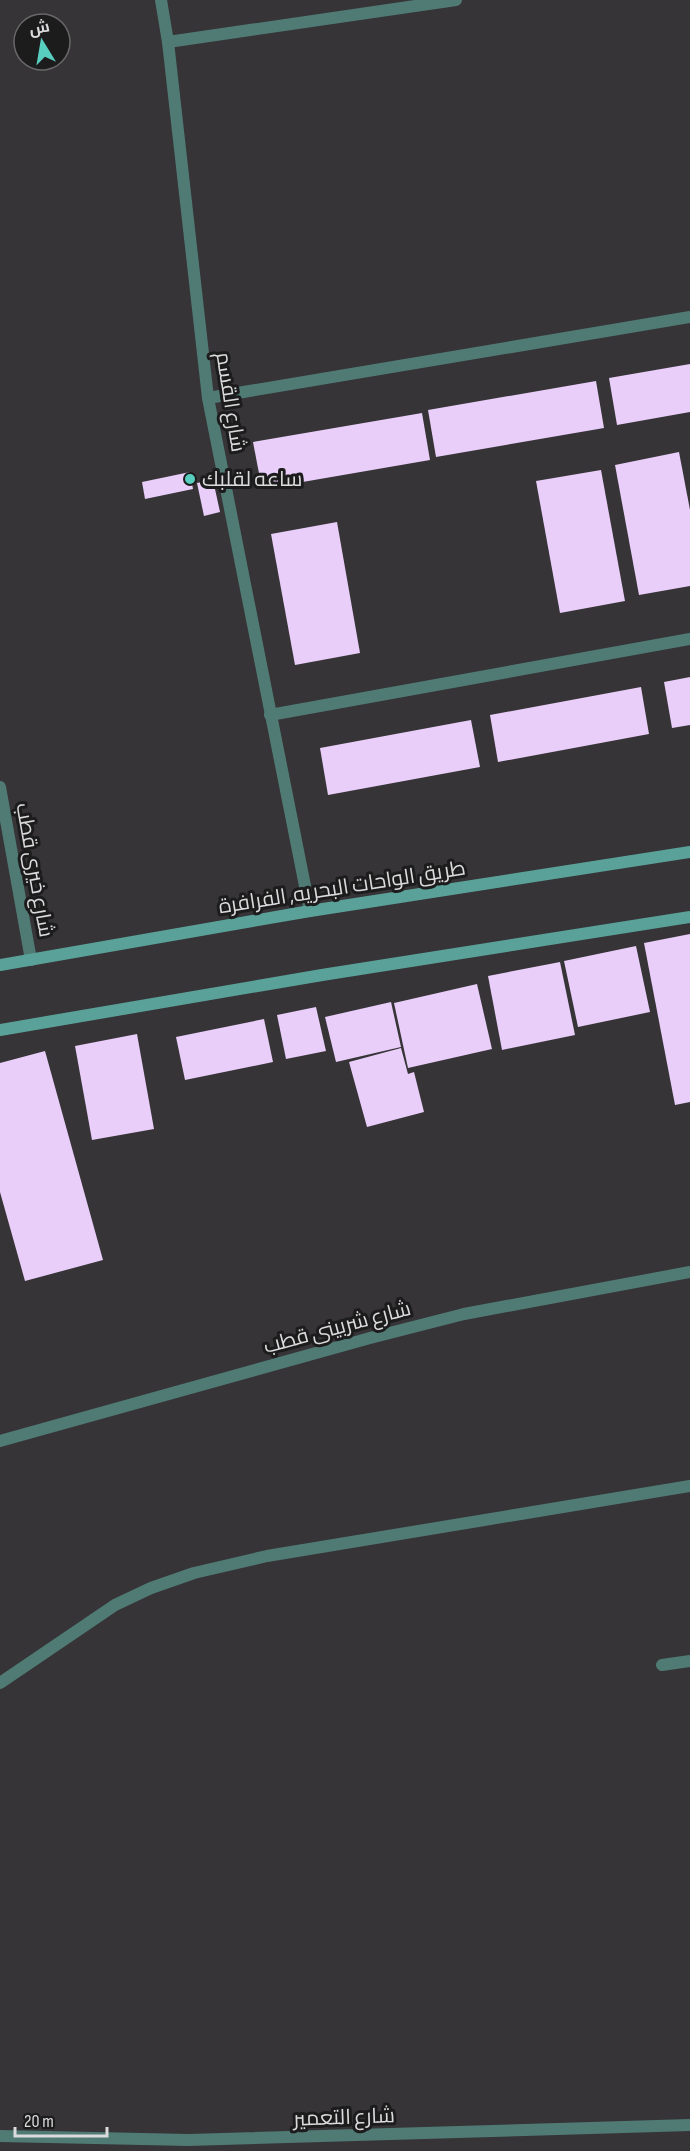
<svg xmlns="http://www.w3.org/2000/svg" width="690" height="2151" viewBox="0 0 690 2151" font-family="'Sofia Sans Condensed',Cairo,sans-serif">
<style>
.building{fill:#e9cef9}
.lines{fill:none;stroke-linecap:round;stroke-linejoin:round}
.minor{stroke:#507b75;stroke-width:12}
.secondary{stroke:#5aa299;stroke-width:12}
.poi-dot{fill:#58cec0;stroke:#1d1c1d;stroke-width:2}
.labels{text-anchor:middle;stroke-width:6;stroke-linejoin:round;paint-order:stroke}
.street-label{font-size:21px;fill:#dbdadc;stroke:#1d1c1d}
.poi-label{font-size:21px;fill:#dbdadc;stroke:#1d1c1d;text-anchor:start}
</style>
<rect width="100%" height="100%" fill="#363437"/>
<g class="building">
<polygon points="690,364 690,412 617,425 609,378"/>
<polygon points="596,381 604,428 436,457 428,410"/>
<polygon points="422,413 430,460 262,489 253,442"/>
<polygon points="679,452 690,510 690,586 639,595 615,465"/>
<polygon points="601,470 625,601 560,613 536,481"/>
<polygon points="190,472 193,489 145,499 142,482"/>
<polygon points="213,480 220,512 204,516 197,483"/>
<polygon points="337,522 360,653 295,665 271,534"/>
<polygon points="690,677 690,725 672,728 664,682"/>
<polygon points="641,687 649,734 498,762 490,715"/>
<polygon points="471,720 480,767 328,795 320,748"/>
<polygon points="690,934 690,1102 675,1105 644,943"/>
<polygon points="636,946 650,1012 578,1027 564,961"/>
<polygon points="560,962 575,1035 502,1050 488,976"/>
<polygon points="477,984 492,1049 408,1068 394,1003"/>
<polygon points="391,1002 401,1047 336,1062 325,1017"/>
<polygon points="316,1007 326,1051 286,1059 277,1015"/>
<polygon points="264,1019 273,1062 185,1080 176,1037"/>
<polygon points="137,1034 154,1129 92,1140 75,1046"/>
<polygon points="401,1048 408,1074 414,1072 424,1112 367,1127 349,1062"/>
<polygon points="45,1051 103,1260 25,1281 0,1192 0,1063"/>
</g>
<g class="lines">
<g class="minor">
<polyline points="161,0 168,42 208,398 310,911"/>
<polyline points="168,42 456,0"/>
<polyline points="208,398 690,317"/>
<polyline points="270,715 690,639"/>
<polyline points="0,787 31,960"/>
<polyline points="0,1441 370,1338 464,1314 690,1272"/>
<polyline points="662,1665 690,1661"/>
<polyline points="0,1683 115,1605 151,1588 194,1573 267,1556 690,1486"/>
<polyline points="0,2136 189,2140 690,2125"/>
</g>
<g class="secondary">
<polyline points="0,965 310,911 690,852"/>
<polyline points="0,1030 322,975 690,917"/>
</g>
</g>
<circle class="poi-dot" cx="190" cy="479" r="6"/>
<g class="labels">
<g class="street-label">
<text transform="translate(231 402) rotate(81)" y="7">شارع القسم</text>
<text transform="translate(35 870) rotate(80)" y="7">شارع خيرى قطب</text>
<text transform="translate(342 887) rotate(-9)" y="7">طريق الواحات البحريه, الفرافرة</text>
<text transform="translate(337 1327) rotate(-15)" y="7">شارع شربينى قطب</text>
<text transform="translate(344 2117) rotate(-2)" y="7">شارع التعمير</text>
</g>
<g class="poi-label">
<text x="202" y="486">ساعه لقلبك</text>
</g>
</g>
<g transform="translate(42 42) rotate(349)"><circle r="28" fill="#1d1c1d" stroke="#696869" stroke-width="1.5"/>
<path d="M0-4.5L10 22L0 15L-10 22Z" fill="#58cec0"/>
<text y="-9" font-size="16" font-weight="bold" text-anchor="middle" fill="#dbdadc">ش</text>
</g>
<path d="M15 2127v9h92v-9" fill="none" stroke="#dbdadc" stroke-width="3"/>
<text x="24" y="2127" font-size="18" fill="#dbdadc" stroke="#1d1c1d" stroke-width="4.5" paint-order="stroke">20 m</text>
</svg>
